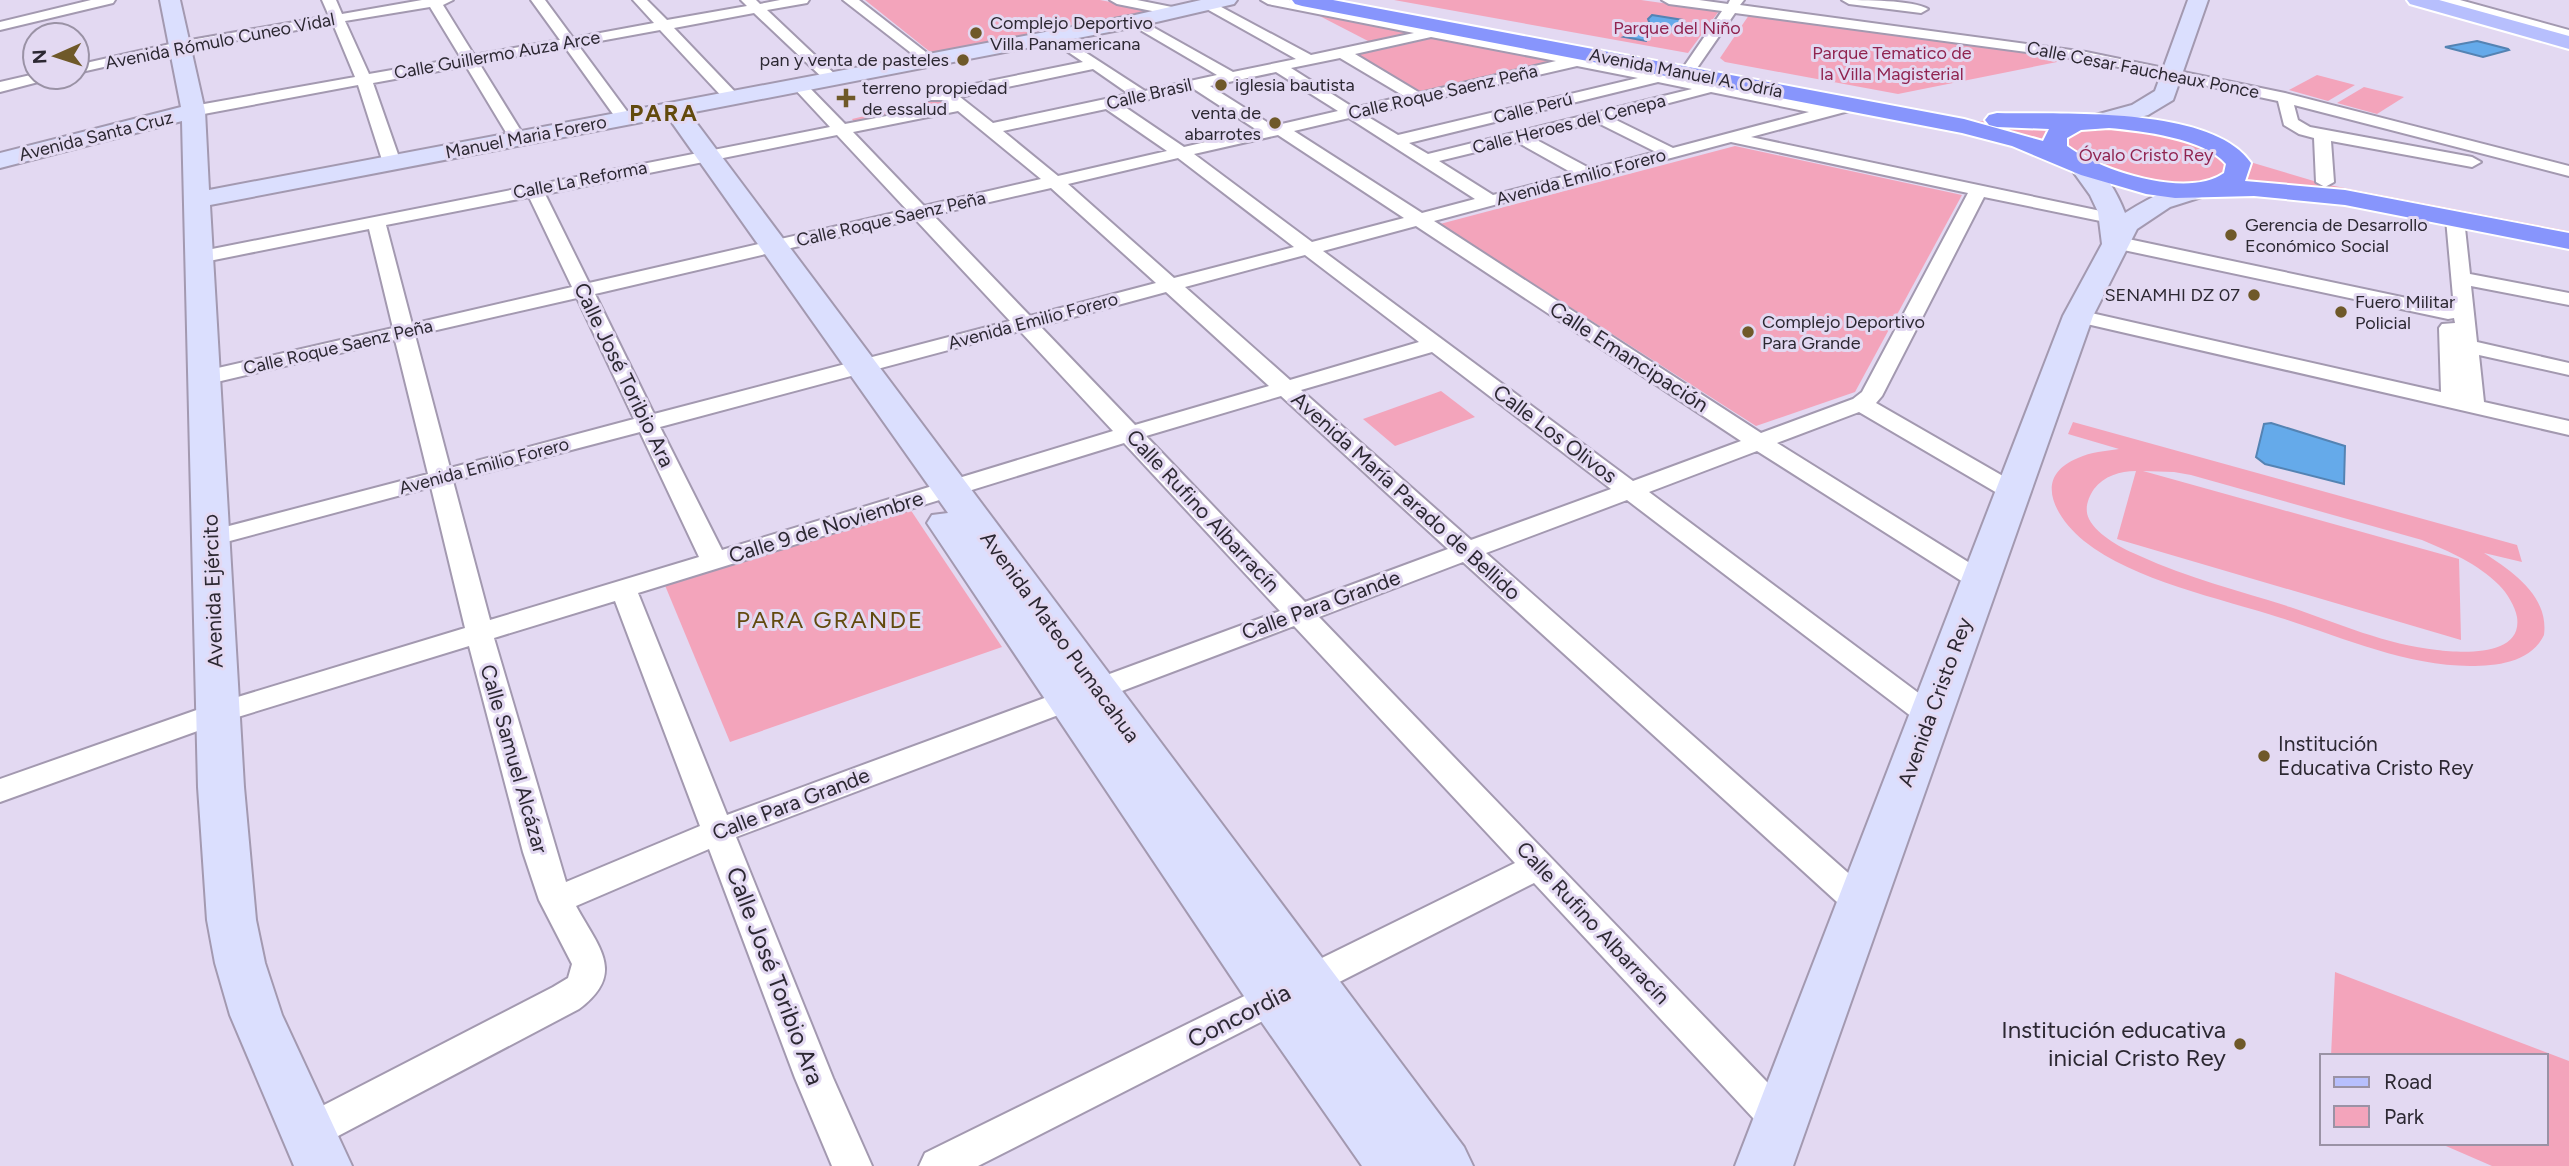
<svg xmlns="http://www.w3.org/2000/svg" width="2569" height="1166" viewBox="0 0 2569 1166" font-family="Figtree,sans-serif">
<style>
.green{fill:#f3a4bb;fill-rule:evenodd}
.water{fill:#65aaea;stroke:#5483b3;stroke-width:2}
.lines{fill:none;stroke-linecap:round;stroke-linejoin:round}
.street-casing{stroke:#a399b0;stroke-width:4}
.secondary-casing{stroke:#a399b0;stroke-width:4}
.primary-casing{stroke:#fff;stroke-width:4}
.highway-casing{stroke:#fff;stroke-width:4}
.street{fill:#fff;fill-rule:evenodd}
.secondary{fill:#dbdffe;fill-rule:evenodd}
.primary{fill:#b7bffd;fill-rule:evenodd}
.highway{fill:#8795fc;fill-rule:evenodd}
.poi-dot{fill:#6f5929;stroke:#e3d9f2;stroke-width:2.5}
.labels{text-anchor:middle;stroke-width:6;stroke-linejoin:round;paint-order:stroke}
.far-poi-label{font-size:18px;fill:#2c2832;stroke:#e3d9f2;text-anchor:start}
.far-park-label{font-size:18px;fill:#902450;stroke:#e3d9f2}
.far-street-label{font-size:18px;fill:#2c2832;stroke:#e3d9f2}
.street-label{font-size:21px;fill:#2c2832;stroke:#e3d9f2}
.poi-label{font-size:21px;fill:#2c2832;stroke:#e3d9f2;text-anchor:start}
.far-district-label{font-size:23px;font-weight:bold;letter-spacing:2px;fill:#624a0e;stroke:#e3d9f2}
.quarter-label{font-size:24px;letter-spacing:2px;fill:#624a0e;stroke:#e3d9f2}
.near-street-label{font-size:24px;fill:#2c2832;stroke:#e3d9f2}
.near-poi-label{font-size:24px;fill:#2c2832;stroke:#e3d9f2;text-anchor:end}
</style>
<rect width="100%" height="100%" fill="#e3d9f2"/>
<g class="green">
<polygon points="865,0 1100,0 1158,11 934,55"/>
<polygon points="1394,0 1641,0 1719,11 1688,53"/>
<polygon points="1308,10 1422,32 1370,42"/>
<polygon points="1757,14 2077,58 1898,94 1725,62 1720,58 1749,15"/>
<polygon points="1435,36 1557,59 1556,63 1420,93 1355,55 1429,39"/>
<polygon points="1675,65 1972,120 2049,129 2044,137 2046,147"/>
<polygon points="2317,75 2355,85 2328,101 2289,90"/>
<polygon points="2364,87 2404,97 2377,114 2337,103"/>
<polygon points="945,97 952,105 854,122 852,119"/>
<polygon points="2137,125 2220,152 2231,170 2213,183 2153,185 2069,156 2062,138 2072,130"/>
<polygon points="1735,146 1962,195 1855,392 1756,426 1440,224"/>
<polygon points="2240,159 2324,184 2569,231 2569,236 2243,182"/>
<polygon points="1441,391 1475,417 1395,446 1363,419"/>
<path d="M2073,422L2517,545L2522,562L2484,553C2513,572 2549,596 2544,635C2531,662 2498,666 2470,666C2406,666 2341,637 2281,618C2220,598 2134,581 2084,541C2056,518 2031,477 2078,458C2091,452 2105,451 2119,449L2068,434ZM2136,471L2117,539L2461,640L2459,559L2143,471L2174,472L2191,475L2422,540C2450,552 2477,563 2499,585C2507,593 2515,606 2517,617C2523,657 2462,653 2437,650C2387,645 2337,623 2290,607C2241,591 2187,578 2140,556C2123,549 2098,536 2089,519C2084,509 2088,498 2094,489C2104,476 2120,471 2136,471Z"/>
<polygon points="910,509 1002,647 730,742 664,583"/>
<polygon points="2335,972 2569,1061 2569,1166 2492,1166 2439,1143 2546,1143 2546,1056 2331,1056"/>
</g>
<g class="water">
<path d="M1652,15L1683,20L1686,24C1675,36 1656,26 1646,41L1624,37L1651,27L1648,19Z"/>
<polygon points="2477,41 2508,49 2509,50 2483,57 2445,47"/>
<polygon points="2271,423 2345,446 2344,484 2265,464 2256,457 2264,424"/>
</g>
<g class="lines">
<g class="street-casing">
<g id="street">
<polygon points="91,0 115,0 113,3 0,30 0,22"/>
<path d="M322,0H336L342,14L422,0H453L443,5L474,55L560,40L531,0H545L573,38L654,23L633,0H647L667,20L747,6L741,0H756L760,4L780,0H809L807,3L767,10L840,79L837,82H827L754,13L674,28L738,95L740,98L732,103L726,101L660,30L578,45L632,118L624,123L618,121L565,47L479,63L526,139L518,144L510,139L466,66L373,83L401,163L392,168L383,163L358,85L193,116L185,111L193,106L355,77L333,24L179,50L77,73V65L179,42L329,16ZM430,7L461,58L369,74L345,21Z"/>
<polygon points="843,0 859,0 936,60 929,64 924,63"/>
<polygon points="1110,0 1137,0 1182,9 1184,12 1177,16 1117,4"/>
<path d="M1261,0H1289L1830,107L1854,100L1860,102L1862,105L1860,108L1751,137L2115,214L2124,219L2115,224L1984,197L1882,396L1876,403L2022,487L2025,492L2022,497L2013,499L2004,497L1859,412L1777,443L1989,575L1993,581L1989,587L1980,589L1971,587L1757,451L1649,492L1940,709L1945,716L1940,723L1930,726L1920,723L1627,500L1486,553L1872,894L1877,903L1872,912L1860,916L1848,912L1463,562L1319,617L1793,1109L1799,1121L1793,1133L1780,1138L1767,1133L1534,883L978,1166H919L925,1153L1515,863L1294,626L736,837L833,1078L872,1166H832L795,1078L709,849L576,906C598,947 627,973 579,1009L321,1145L307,1151L293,1145L288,1133L293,1121L553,987L568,978L572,964L539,900L523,852L469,646L228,720L0,802V779L208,706L465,628L431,487L211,546L202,543L198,538L202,533L428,474L395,340L204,385L196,383L193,378L196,373L393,328L369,229L199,263L192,261L189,257L192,253L830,127L791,85L799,80L804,82L845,124L949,104L944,100H929L927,97L935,92L1083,62L1049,39V33L1054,32L1145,91L1217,75L1130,24L1128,21L1135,17L1233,72L1296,59L1205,8L1203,5L1210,1L1311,55L1414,33L1268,4ZM1431,37L1556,61L1420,93L1355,54ZM1340,58L1404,96L1354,108L1291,68ZM1577,66L1638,78L1398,135L1365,115ZM1093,69L1129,94L993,123L960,97ZM1276,72L1338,111L1273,126L1210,86ZM1658,82L1692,89L1428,154L1409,143ZM1194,89L1257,130L1184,147L1122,105ZM1711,92L1809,112L1673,148L1612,118ZM1106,109L1167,151L1058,176L1003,131ZM958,111L1041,179L924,206L853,132ZM1349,118L1475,199L1422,213L1294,131ZM1596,122L1656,152L1591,169L1533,138ZM837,135L907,210L589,283L545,194ZM1278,135L1404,218L1312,242L1194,154ZM1517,142L1574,174L1493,195L1439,161ZM1731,142L1968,193L1862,392L1853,399L1761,433L1434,221ZM1178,158L1294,247L1174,278L1068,184ZM1051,188L1156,283L1030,316L933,215ZM529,197L572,287L412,324L386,225ZM915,219L1010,321L654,414L595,294ZM1416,226L1741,441L1633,481L1323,251ZM1305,255L1419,342L1290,380L1185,287ZM1166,292L1269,386L1135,425L1040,326ZM577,298L634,419L450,468L415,335ZM1020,331L1113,431L722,550L660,427ZM1432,352L1611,489L1471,540L1301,390ZM1281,396L1448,549L1305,602L1146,436ZM640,432L699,557L490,620L453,481ZM1124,443L1280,611L727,815L638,593ZM615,601L700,826L566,882L494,638Z"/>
<polygon points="1662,0 1699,0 1728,4 1730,0 1744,0 1740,5 2086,52 2285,93 2569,166 2569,176 2294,105 2298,120 2310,127 2472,157 2481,162 2472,167 2331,141 2334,182 2325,187 2316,182 2314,138 2299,134 2284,125 2278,101 2086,60 1735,13 1697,68 1692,69 1685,65 1722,11 1669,4"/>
<path d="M1842,0C1863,0 1913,0 1928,9L1921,13L1849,4Z"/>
<polygon points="2438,0 2460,0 2569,30 2569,38 2440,3"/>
<polygon points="35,74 35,77 49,77 46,80 0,92 0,82"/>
<polygon points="2455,214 2464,219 2470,274 2569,293 2569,305 2471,286 2477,342 2569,363 2569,375 2479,355 2484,402 2569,421 2569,435 2078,322 2071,320 2068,316 2071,312 2078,310 2441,392 2439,328 2442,324 2455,323 2454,318 2448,319 2114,248 2105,242 2114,236 2454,308 2446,219"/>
</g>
</g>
<g class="secondary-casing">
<g id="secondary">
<polygon points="160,0 180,0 205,111 209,190 1135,15 1201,0 1237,0 1234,4 1135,27 689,113 1464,1147 1473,1166 1362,1166 1256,1014 927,523 932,515 948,513 668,117 210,205 244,787 256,920 265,963 282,1015 352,1166 294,1166 230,1015 215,963 207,920 198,787 182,121 0,168 0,153 181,107"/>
<polygon points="2188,0 2208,0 2173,100 2148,115 2096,129 2088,127 2084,122 2088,117 2132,105 2155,91"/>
<path d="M2085,162C2104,167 2118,195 2125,213C2147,199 2185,177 2211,184L2215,189L2211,194L2170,207L2137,229L2093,316L1793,1166H1735L2063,316L2102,244L2098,212L2090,195L2072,170L2076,165Z"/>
</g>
</g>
<g class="primary-casing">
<polygon id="primary" points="2407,0 2439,0 2569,36 2569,49 2410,4"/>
</g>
<g class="highway-casing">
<path id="highway" d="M1292,0H1333L1964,119L2043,141L2049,129L1997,127L1989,125L1985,120L1989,115L1997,113C2061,115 2211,105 2251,163L2245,181L2345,190L2569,233V249L2345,205L2254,196L2175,198L2146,194L2081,175L2012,146L1962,133L1302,6L1295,4ZM2109,128C2142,131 2204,138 2226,164L2224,173C2188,199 2100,171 2067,146V138L2081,130Z"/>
</g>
<use href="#street" class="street"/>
<use href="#secondary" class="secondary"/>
<use href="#primary" class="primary"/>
<use href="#highway" class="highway"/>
</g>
<g class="poi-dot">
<circle cx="976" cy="33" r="7"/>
<circle cx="963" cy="60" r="7"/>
<circle cx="1221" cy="85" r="7"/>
<path d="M842.5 87.5h7v7h7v7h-7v7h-7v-7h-7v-7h7z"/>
<circle cx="1275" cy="123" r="7"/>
<circle cx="2231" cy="235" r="7"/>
<circle cx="2254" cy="295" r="7"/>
<circle cx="2341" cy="312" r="7"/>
<circle cx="1748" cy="332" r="7"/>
<circle cx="2264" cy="756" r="7"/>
<circle cx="2240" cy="1044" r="7"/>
</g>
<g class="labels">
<g class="far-poi-label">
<text x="990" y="29">Complejo Deportivo<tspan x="990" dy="21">Villa Panamericana</tspan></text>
<text x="949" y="66" text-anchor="end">pan y venta de pasteles</text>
<text x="1235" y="91">iglesia bautista</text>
<text x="862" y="94">terreno propiedad<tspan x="862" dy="21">de essalud</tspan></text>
<text x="1261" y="119" text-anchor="end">venta de<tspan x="1261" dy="21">abarrotes</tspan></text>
<text x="2245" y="231">Gerencia de Desarrollo<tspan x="2245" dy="21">Económico Social</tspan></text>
<text x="2240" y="301" text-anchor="end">SENAMHI DZ 07</text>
<text x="2355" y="308">Fuero Militar<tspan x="2355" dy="21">Policial</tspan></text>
<text x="1762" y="328">Complejo Deportivo<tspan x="1762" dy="21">Para Grande</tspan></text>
</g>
<g class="far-park-label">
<text x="1677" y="34">Parque del Niño</text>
<text x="1892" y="59">Parque Tematico de<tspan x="1892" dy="21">la Villa Magisterial</tspan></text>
<text x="2146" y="161">Óvalo Cristo Rey</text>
</g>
<g class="far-street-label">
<text transform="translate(220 41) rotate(-11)" y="6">Avenida Rómulo Cuneo Vidal</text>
<text transform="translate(497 55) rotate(-10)" y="6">Calle Guillermo Auza Arce</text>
<text transform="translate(2143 70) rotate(11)" y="6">Calle Cesar Faucheaux Ponce</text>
<text transform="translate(1686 73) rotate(11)" y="6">Avenida Manuel A. Odría</text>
<text transform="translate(1443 92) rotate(-13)" y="6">Calle Roque Saenz Peña</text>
<text transform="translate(1149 94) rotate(-13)" y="6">Calle Brasil</text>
<text transform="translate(1533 108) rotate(-14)" y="6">Calle Perú</text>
<text transform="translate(1569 124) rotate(-14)" y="6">Calle Heroes del Cenepa</text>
<text transform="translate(96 136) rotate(-14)" y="6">Avenida Santa Cruz</text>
<text transform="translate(526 137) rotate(-11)" y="6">Manuel Maria Forero</text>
<text transform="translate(1581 177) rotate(-15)" y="6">Avenida Emilio Forero</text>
<text transform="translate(580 180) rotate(-11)" y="6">Calle La Reforma</text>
<text transform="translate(891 219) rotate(-13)" y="6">Calle Roque Saenz Peña</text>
<text transform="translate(1033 321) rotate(-15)" y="6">Avenida Emilio Forero</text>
<text transform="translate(338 347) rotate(-13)" y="6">Calle Roque Saenz Peña</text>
<text transform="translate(484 466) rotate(-15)" y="6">Avenida Emilio Forero</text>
</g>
<g class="street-label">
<text transform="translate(1629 357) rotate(33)" y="7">Calle Emancipación</text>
<text transform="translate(624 375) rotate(64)" y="7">Calle José Toribio Ara</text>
<text transform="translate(1555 434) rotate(37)" y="7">Calle Los Olivos</text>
<text transform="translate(1406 496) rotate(42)" y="7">Avenida María Parado de Bellido</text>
<text transform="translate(1203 511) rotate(47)" y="7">Calle Rufino Albarracín</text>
<text transform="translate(826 527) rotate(-17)" y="7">Calle 9 de Noviembre</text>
<text transform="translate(213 591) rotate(-92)" y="7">Avenida Ejército</text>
<text transform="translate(1321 605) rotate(-20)" y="7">Calle Para Grande</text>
<text transform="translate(1060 637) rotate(54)" y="7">Avenida Mateo Pumacahua</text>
<text transform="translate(1935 702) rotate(-70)" y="7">Avenida Cristo Rey</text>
<text transform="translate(514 759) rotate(74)" y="7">Calle Samuel Alcázar</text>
<text transform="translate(791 804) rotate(-21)" y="7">Calle Para Grande</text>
<text transform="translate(1593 923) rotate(47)" y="7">Calle Rufino Albarracín</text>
</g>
<g class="poi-label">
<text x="2278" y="751">Institución<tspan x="2278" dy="24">Educativa Cristo Rey</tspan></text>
</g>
<g class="far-district-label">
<text x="664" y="121">PARA</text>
</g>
<g class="quarter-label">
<text x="830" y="628">PARA GRANDE</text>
</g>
<g class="near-street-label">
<text transform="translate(775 976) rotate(69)" y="8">Calle José Toribio Ara</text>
<text transform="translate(1239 1016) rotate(-27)" y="8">Concordia</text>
</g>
<g class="near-poi-label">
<text x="2226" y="1038">Institución educativa<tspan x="2226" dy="28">inicial Cristo Rey</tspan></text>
</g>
</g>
<rect x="2320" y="1054" width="228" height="91" fill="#e3d9f2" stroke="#9a92a5" stroke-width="2"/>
<rect x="2334" y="1077" width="35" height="10" fill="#b7bffd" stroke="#9a92a5" stroke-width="2"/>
<text x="2384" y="1089" font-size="21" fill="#2c2832">Road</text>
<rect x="2334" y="1106" width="35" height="21" fill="#f3a4bb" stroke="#9a92a5" stroke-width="2"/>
<text x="2384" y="1124" font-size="21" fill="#2c2832">Park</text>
<g transform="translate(56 56) rotate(267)"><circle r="33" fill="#e3d9f2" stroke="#9a92a5" stroke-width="2"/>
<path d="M0-5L12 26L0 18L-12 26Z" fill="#6f5929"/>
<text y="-10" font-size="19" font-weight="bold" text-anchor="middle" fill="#2c2832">N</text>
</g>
</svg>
